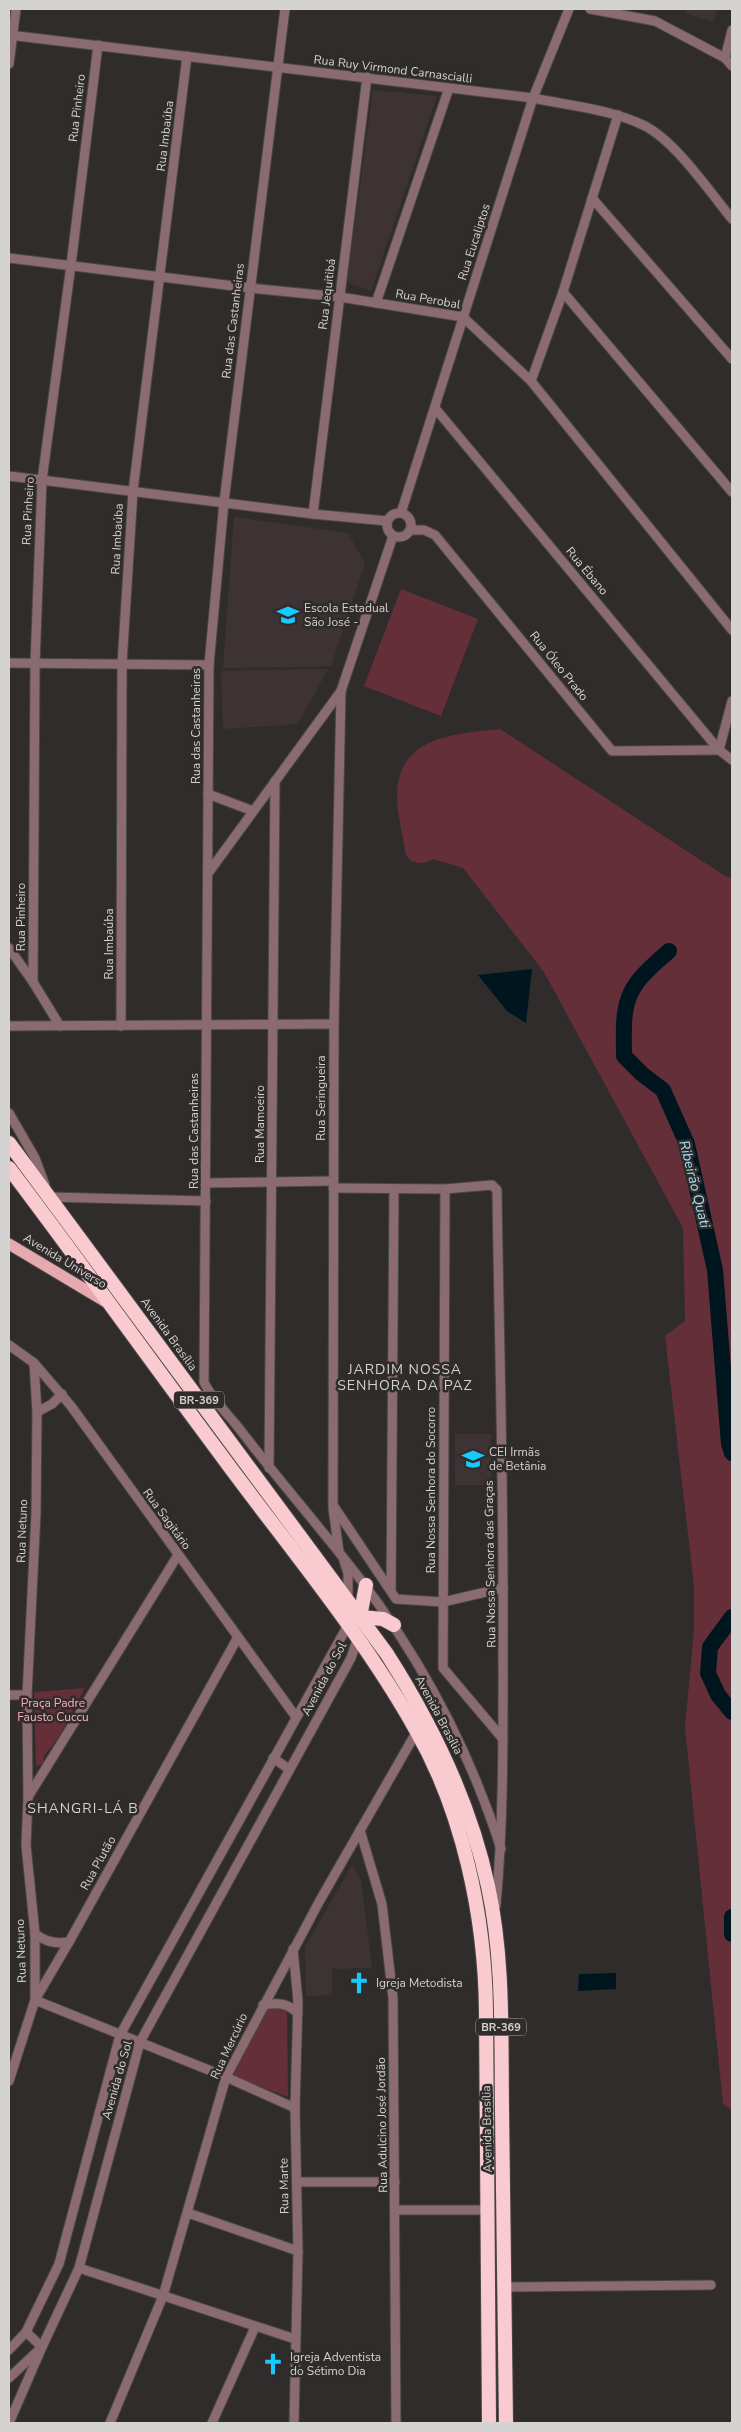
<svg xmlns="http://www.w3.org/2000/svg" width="741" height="2432" viewBox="0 0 741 2432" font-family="'Nunito Sans',sans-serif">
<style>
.built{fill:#3e3334}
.green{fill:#652f39}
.water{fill:#00161f}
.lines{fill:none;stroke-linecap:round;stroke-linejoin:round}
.river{stroke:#00161f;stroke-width:16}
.minor-casing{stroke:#4a4747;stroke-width:11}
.major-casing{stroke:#4a4747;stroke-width:13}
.highway-casing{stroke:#4a4747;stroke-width:16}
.minor{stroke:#8a6b6f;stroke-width:9}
.major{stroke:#e7a9b0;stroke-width:11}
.highway{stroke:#f9cbd0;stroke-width:14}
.labels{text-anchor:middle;stroke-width:5;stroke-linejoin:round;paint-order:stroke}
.shield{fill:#302c2c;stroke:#a4a0a0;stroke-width:1}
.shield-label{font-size:11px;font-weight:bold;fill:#d5d2d2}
.street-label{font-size:12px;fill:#d5d2d2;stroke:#302c2c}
.poi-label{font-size:12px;fill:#d5d2d2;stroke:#302c2c;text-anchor:start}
.park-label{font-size:12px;fill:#fdadb8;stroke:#302c2c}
.water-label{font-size:14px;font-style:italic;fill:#a4e1f9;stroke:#302c2c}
.neighbourhood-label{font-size:14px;letter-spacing:1px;fill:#d5d2d2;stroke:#302c2c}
</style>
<rect width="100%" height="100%" fill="#302c2c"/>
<g class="built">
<polygon points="687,9 718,9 713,22 685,13"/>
<polygon points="373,90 437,96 371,291 347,282"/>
<polygon points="234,517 348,533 365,563 331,666 223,668"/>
<polygon points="328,669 298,724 223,729 221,671"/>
<rect x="455" y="1434" width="36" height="51"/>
<polygon points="352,1865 361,1880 372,1968 332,1969 332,1995 306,1996 305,1947"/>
</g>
<g class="green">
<polygon points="401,589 478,619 441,716 364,686"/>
<path d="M500,729L725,876L732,878V2110L723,2104L685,1727L694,1631V1586L665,1336L685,1321L683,1228L544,972L463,868L433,859C425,864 420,864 411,861L406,855C403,836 397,814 397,795C398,736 455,734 500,729Z"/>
<polygon points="85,1688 60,1735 44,1756 43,1764 36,1766 34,1692"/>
<polygon points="283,2007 287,2011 288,2097 233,2076 265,2012 270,2008"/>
</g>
<g class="water">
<polygon points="532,969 526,1023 507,1011 478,975"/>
<polygon points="616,1973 616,1989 578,1991 579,1974"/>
</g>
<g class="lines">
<g class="river">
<path d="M669,951C658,961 644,972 636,984C621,1004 624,1032 624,1056L642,1074L663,1090L687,1144L715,1270L729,1444L732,1453"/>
<polyline points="732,1617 710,1647 708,1673 718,1695 732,1712"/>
<polyline points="732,1917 732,1934"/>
</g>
<g class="minor-casing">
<g id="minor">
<path d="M285,9L224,502L209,665L204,1382C211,1398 227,1413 238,1427C270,1469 305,1510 338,1551C411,1640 466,1739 501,1849"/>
<polyline points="590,9 655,21 725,58 732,66"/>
<path d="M9,35L533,98C570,106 611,109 645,126C676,142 710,192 732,219"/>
<polyline points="725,58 732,30"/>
<polyline points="9,64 16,9"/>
<polyline points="592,198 732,359"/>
<polyline points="9,258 250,288 340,297 463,317 531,381 732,630"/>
<polyline points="563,292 732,492"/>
<polyline points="376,303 449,88"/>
<polyline points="531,381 563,292 618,115"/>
<polyline points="435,408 719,750 732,760"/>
<polyline points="9,476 313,514 387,521"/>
<circle cx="399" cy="525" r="12"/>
<polyline points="401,513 533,98 569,9"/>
<polyline points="313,514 367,77"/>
<polyline points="410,530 424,530 435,535 612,751 719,750"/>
<polyline points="9,663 209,665"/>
<polyline points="341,691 334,1024 333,1505 396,1599 443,1602 503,1588"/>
<polyline points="719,750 732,701"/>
<polyline points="208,794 253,811"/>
<polyline points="209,872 341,691 393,536"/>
<polyline points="9,948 33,982 60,1026"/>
<polyline points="33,982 35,664 42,480 71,265 98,45"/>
<polyline points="9,1026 334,1024"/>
<polyline points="121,1026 122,664 133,491 187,56"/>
<polyline points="9,1113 35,1158 45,1185"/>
<polyline points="206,1183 333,1181"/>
<path d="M333,1188L445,1189L492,1185L497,1190C499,1340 504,1490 503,1641C503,1729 504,1817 496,1905"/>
<polyline points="445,1189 443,1668 503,1739"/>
<polyline points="50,1197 206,1201"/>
<polyline points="9,1345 34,1363 71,1406 296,1717"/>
<polyline points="34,1363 37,1412 36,1513 27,1695 28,1798 26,1845 35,1934 35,2000 226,2077 295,2108"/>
<polyline points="37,1412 52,1404 62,1394"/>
<polyline points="269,1468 275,781"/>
<polyline points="333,1508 339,1552"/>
<polyline points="344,1561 348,1573 348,1602"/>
<polyline points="391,1590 394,1190"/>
<polyline points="9,1695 27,1695"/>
<polyline points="273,1758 289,1769"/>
<polyline points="28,1797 178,1555"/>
<polyline points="360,1830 382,1904 393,1998 396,2423"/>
<path d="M35,1934C47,1942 55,1944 69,1942"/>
<polyline points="293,1949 298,2001 295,2108 298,2251 294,2423"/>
<path d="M263,2005C277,2003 288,2002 298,2014"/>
<polyline points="9,2081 35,2000 69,1942 238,1637"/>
<polyline points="297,2182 395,2182"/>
<polyline points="395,2210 488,2210"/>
<polyline points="188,2213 298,2251"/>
<polyline points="79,2268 295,2339"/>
<polyline points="504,2287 711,2285"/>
<polyline points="9,2350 26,2332 59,2264 120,2035 348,1625 352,1623"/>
<polyline points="9,2378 42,2347 79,2268 140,2042 351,1658 358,1637"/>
<polyline points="9,2423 42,2347 26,2332"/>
<polyline points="110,2423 163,2296 226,2077 319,1902 417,1731"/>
<polyline points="212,2423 255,2327"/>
</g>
</g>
<g class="major-casing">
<polyline id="major" points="9,1244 106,1302"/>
</g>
<g class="highway-casing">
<g id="highway">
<path d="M9,1143L387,1654C433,1726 470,1802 488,1886C504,1959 501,2035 502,2109C503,2214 505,2318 506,2423"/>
<path d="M9,1168C81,1263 150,1360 221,1455C287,1545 361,1632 416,1730C463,1812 485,1917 486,2011L489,2423"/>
<polyline points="360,1617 383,1619 394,1625"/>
<polyline points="360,1617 366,1585"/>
</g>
</g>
<use href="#minor" class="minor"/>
<use href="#major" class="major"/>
<use href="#highway" class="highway"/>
</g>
<defs>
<g id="school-bare" transform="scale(1.725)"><path d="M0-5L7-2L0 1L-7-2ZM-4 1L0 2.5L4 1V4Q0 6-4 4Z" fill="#16cafb" stroke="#302c2c" stroke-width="2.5" paint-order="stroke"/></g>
<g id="church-bare" transform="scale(1.725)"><path d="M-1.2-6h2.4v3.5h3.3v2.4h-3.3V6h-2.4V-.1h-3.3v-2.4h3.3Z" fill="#16cafb" stroke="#302c2c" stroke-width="2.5" paint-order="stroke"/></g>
</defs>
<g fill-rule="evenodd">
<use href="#school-bare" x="288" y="615"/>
<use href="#school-bare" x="473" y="1459"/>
<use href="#church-bare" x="359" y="1983"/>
<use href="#church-bare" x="273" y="2364"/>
</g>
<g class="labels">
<g class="shield">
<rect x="174" y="1391.5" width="50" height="17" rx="4"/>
<rect x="476" y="2018.5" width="50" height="17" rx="4"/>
</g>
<g class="shield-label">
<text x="199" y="1404">BR-369</text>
<text x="501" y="2031">BR-369</text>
</g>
<g class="street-label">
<text transform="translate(393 69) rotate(7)" y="4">Rua Ruy Virmond Carnascialli</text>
<text transform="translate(77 108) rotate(-83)" y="4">Rua Pinheiro</text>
<text transform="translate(165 136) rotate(-83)" y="4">Rua Imbaúba</text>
<text transform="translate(474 242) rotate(-72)" y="4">Rua Eucaliptos</text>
<text transform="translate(327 294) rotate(-83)" y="4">Rua Jequitibá</text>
<text transform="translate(428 299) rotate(10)" y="4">Rua Perobal</text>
<text transform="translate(233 321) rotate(-83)" y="4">Rua das Castanheiras</text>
<text transform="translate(28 511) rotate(-87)" y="4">Rua Pinheiro</text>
<text transform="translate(117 539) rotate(-87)" y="4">Rua Imbaúba</text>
<text transform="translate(587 571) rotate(50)" y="4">Rua Ébano</text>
<text transform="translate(559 666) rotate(51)" y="4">Rua Óleo Prado</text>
<text transform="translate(196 726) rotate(-90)" y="4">Rua das Castanheiras</text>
<text transform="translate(21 917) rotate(-90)" y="4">Rua Pinheiro</text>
<text transform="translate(109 944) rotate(-90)" y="4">Rua Imbaúba</text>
<text transform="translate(321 1098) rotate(-90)" y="4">Rua Seringueira</text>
<text transform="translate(260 1124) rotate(-90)" y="4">Rua Mamoeiro</text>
<text transform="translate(194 1131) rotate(-90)" y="4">Rua das Castanheiras</text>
<text transform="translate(65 1261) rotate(31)" y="4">Avenida Universo</text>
<text transform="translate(169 1334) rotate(54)" y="4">Avenida Brasília</text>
<text transform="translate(431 1490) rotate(-90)" y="4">Rua Nossa Senhora do Socorro</text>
<text transform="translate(167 1519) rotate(54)" y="4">Rua Sagitário</text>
<text transform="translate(22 1531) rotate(-88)" y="4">Rua Netuno</text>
<text transform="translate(490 1564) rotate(-91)" y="4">Rua Nossa Senhora das Graças</text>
<text transform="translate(324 1679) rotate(-62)" y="4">Avenida do Sol</text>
<text transform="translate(439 1715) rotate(62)" y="4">Avenida Brasília</text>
<text transform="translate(98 1863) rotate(-61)" y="4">Rua Plutão</text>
<text transform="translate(21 1951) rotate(-92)" y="4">Rua Netuno</text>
<text transform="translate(229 2046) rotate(-65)" y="4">Rua Mercúrio</text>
<text transform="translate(117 2080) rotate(-74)" y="4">Avenida do Sol</text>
<text transform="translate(382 2125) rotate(-91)" y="4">Rua Adulcino José Jordão</text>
<text transform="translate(487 2129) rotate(-91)" y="4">Avenida Brasília</text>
<text transform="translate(284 2186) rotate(-91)" y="4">Rua Marte</text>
</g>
<g class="poi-label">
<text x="304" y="612">Escola Estadual<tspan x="304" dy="14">São José -</tspan></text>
<text x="489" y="1456">CEI Irmãs<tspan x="489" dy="14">de Betânia</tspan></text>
<text x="376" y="1987">Igreja Metodista</text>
<text x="290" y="2361">Igreja Adventista<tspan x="290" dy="14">do Sétimo Dia</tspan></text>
</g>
<g class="park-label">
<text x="53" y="1707">Praça Padre<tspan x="53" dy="14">Fausto Cuccu</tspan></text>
</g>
<g class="water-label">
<text transform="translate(695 1184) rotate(76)" y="5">Ribeirão Quati</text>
</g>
<g class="neighbourhood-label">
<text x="405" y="1374">JARDIM NOSSA<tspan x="405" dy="16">SENHORA DA PAZ</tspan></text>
<text x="83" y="1813">SHANGRI-LÁ B</text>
</g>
</g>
<rect width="741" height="2432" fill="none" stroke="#d5d2d2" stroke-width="20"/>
</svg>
